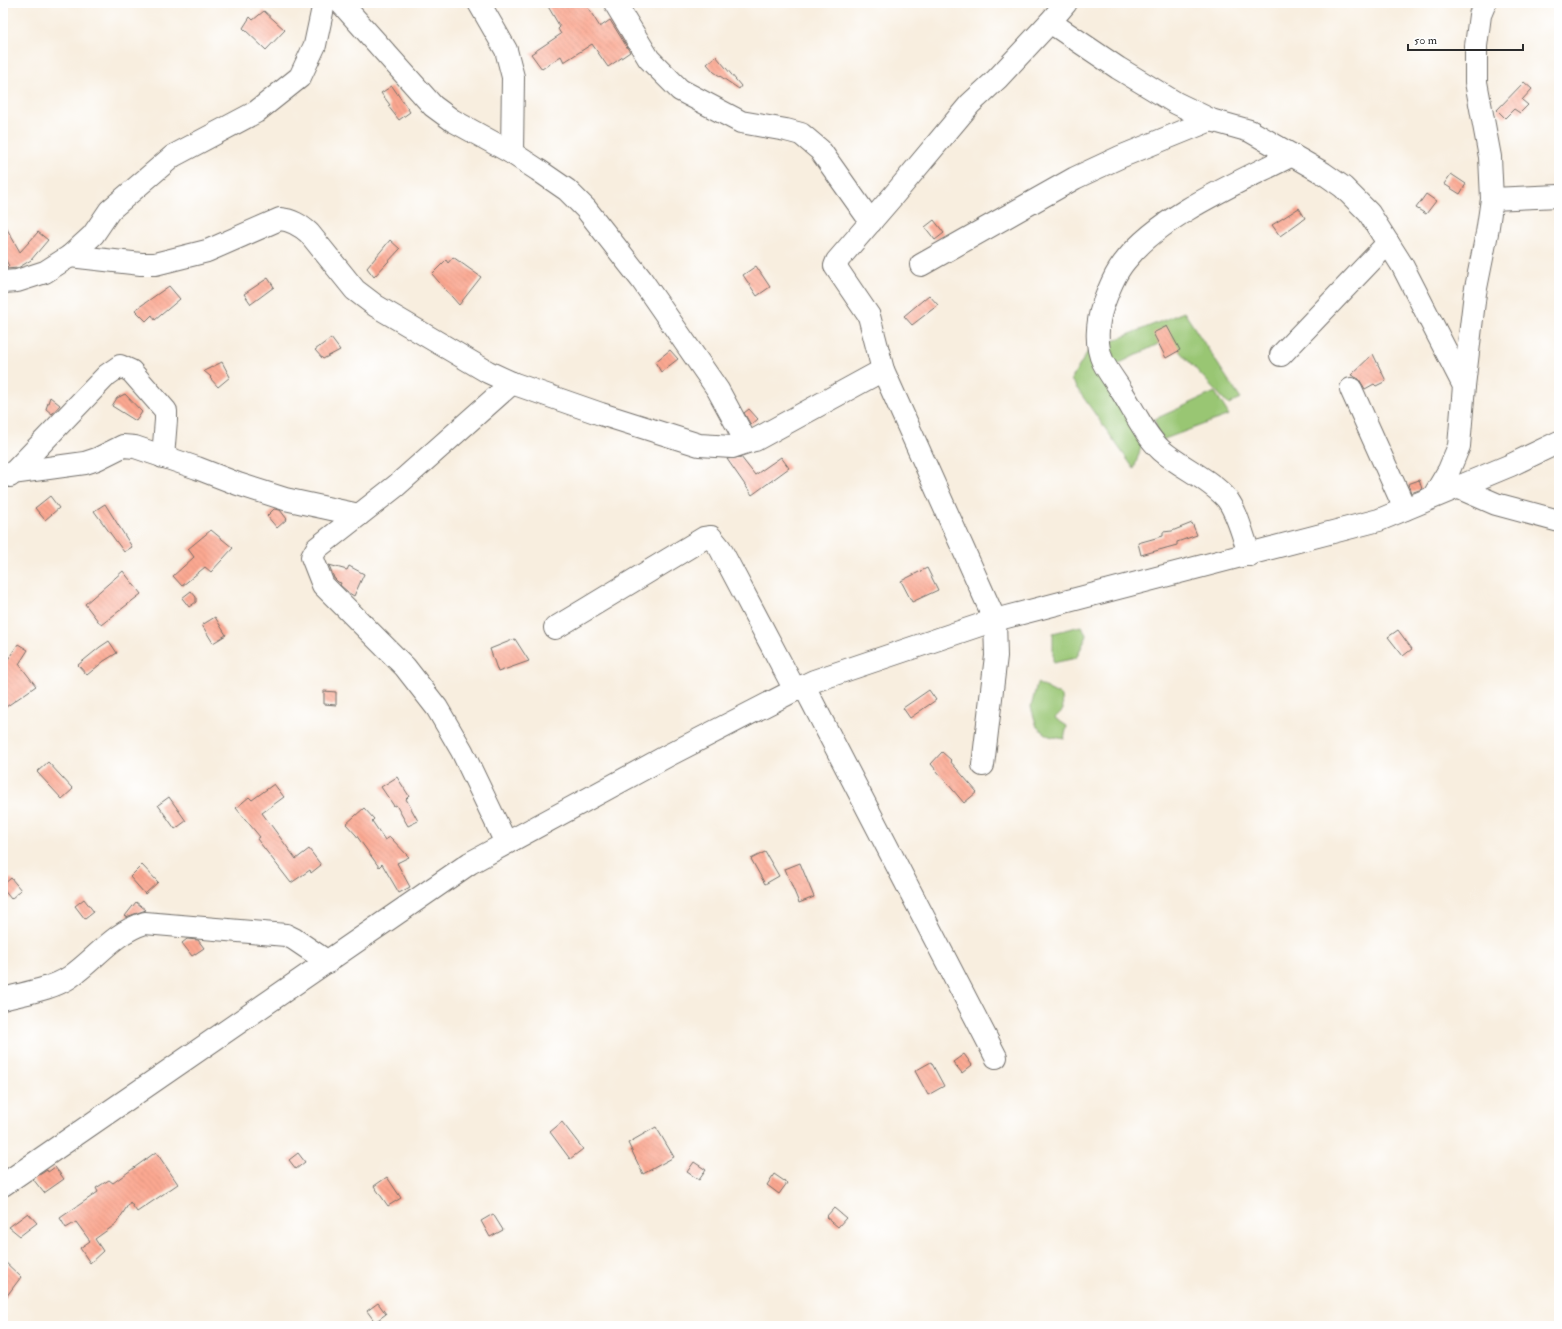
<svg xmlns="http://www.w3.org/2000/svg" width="1562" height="1329" viewBox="0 0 1562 1329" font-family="'IM FELL Double Pica',serif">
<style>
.grass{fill:#99c673;stroke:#62784f}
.building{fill:url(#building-back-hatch)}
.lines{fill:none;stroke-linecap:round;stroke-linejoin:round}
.minor-casing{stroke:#736f6a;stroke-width:24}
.minor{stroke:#fff;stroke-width:22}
</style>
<defs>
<pattern id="building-back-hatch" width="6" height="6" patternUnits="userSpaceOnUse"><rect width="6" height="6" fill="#fba791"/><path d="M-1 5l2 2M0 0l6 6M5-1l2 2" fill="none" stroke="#d7907d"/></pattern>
</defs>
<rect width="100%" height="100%" fill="#fff"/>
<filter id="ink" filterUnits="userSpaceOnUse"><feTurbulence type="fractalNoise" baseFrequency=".025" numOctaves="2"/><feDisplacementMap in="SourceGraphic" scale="8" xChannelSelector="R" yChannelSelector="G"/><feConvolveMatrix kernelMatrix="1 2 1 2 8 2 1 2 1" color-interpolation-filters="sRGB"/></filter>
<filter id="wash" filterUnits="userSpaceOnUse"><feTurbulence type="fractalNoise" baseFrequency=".012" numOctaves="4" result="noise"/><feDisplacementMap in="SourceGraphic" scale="16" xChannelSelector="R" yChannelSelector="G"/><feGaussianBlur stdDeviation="0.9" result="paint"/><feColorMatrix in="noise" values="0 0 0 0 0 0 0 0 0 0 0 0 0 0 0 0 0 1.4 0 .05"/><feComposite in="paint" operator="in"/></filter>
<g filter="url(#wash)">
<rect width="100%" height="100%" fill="#f8eedf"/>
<g class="grass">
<polygon points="1184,312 1240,398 1229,405 1168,339 1108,369 1098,347"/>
<polygon points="1088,351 1145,435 1134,469 1071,380"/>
<polygon points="1215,392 1229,415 1159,441 1155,419"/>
<polygon points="1081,626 1087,636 1076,658 1053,663 1053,633"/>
<polygon points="1037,683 1062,696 1063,710 1055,718 1067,726 1064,739 1049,736 1037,727 1031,707"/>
</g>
<g id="blocks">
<g class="building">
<polygon points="546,3 585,3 600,27 610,20 630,52 608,67 592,44 564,62 561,56 542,69 531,54 561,34 558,29 560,27"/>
<polygon points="264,11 285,30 266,50 243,28 250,17 253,20"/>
<polygon points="716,56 741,86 739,89 714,72 707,64"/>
<polygon points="1524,82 1532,89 1522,100 1528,105 1520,113 1514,109 1505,118 1497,110"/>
<polygon points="392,86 410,112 399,120 388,106 390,105 381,93"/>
<polygon points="1451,174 1466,184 1460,194 1444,184"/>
<polygon points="1426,194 1436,201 1426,214 1416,208"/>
<polygon points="1299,208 1305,218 1280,236 1272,225"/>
<polygon points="934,220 944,233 935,240 925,227"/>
<polygon points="3,222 20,252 38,232 48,240 31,260 18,268 6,269 9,266 3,255"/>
<polygon points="390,240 400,249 374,277 367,268"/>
<polygon points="453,257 481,277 459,305 432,274 446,260 448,263"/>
<polygon points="756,266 770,287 757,296 743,275"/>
<polygon points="268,278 274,287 251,304 244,294"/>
<polygon points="169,286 180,299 155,320 152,315 146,321 135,310"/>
<polygon points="929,295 938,305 912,325 904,316"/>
<polygon points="1167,326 1180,350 1166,358 1153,333"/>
<polygon points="331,338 340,350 323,359 315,350"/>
<polygon points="670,350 678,359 661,372 655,362"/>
<polygon points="1373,354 1386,381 1376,386 1374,384 1365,389 1359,379 1351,375"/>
<polygon points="222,362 230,377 218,387 210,378 211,377 204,371"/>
<polygon points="125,394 142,412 136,421 112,406 117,398"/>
<polygon points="50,397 60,405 52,414 46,409"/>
<polygon points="749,409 758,419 751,425 744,413"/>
<polygon points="741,457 755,475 781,457 789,468 752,495 727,459"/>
<polygon points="1419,480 1422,489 1411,493 1408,484"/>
<polygon points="50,496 59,508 45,520 35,508"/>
<polygon points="105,504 132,547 124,552 94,511"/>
<polygon points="274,509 280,510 287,519 277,528 267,516"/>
<polygon points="1192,523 1197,535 1177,542 1177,545 1141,555 1138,543 1163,536 1163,532 1172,531"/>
<polygon points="211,530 233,548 211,572 205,567 182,586 173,576 194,557 188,549"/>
<polygon points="329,565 347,570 349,566 364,574 354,596 349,593 340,585 341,583 338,582 334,578"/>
<polygon points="927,568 938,590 912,602 901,581"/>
<polygon points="123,571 141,594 101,625 85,604"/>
<polygon points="191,591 196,597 196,602 189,607 182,598"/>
<polygon points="215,617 226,635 213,643 202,625"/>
<polygon points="1398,630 1412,649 1403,656 1388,637"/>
<polygon points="515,639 529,661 498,672 490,649"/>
<polygon points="109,641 117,653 104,661 87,675 78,665 100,647"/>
<polygon points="18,644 28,650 19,664 36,686 3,709 3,667"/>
<polygon points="929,690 936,700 910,718 903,708"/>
<polygon points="324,691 336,692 336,705 324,704"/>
<polygon points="942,752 951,760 950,761 977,792 964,803 931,764"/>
<polygon points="48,762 73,789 62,799 37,772"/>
<polygon points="397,777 409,796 406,799 418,821 408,826 396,805 394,806 381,787"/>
<polygon points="274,784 284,797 262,813 296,859 309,849 321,865 311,873 310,870 291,883 257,839 260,837 236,808 249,797 252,800"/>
<polygon points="169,797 186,821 175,829 158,805"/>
<polygon points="364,808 374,819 372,821 385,840 390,837 409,857 397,863 410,887 399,893 382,864 379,867 356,835 346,824"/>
<polygon points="765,852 779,876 765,884 751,859"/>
<polygon points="800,863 814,897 799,903 785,869"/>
<polygon points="142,865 158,882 145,894 130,877"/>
<polygon points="11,878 21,890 11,899 3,889 3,885"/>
<polygon points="84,899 94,912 85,919 75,906"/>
<polygon points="136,902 146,910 126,917 125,916"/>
<polygon points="187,939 198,940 204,948 192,956 182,943"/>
<polygon points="964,1054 972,1065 962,1073 953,1062"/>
<polygon points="931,1062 944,1086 928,1095 915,1071"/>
<polygon points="562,1122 583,1149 570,1159 550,1132"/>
<polygon points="656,1127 674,1157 643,1174 628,1143"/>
<polygon points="156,1152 178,1184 137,1212 130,1202 116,1224 95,1239 103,1251 90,1263 80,1248 90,1241 76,1222 66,1228 60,1218 98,1192 96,1188 109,1180 113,1183"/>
<polygon points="298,1153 305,1162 296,1169 289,1160"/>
<polygon points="694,1162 706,1170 699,1180 687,1172"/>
<polygon points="55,1167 64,1179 44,1193 33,1179 47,1170 48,1172"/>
<polygon points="774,1174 787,1183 779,1194 767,1185"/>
<polygon points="387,1177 401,1198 388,1206 374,1186"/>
<polygon points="834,1208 846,1218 838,1227 826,1217"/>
<polygon points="28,1213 37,1223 20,1236 9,1227"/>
<polygon points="493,1214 503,1230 490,1237 481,1221"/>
<polygon points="3,1260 21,1277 3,1301"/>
<polygon points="378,1303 386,1314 375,1322 367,1311"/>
</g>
</g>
</g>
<g filter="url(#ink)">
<use href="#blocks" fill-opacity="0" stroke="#736f6a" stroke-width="1"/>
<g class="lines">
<g class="minor-casing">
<g id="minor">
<polyline points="341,3 433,106 452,120 512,153 538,170 567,190 586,209 641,279 718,390 744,438 750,441"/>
<polyline points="479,3 506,50 513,77 512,153"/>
<polyline points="615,3 649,59 680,90 741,122 786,130 801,134 820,150 871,222"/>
<polyline points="1050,22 1118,68 1176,103 1211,120 1250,131 1323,173 1343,187 1369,213 1402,265 1464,386 1459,446 1449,470 1433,497"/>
<polyline points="1492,199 1559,196"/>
<path d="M70,256L141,264H155L207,251L280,219C292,220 300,225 309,233L355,290L376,306L488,372L512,383L601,414L699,445L732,447L750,441L755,440L883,370"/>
<polyline points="921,265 1075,178 1120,157 1211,120"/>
<polyline points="3,282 17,281 45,272 70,256 93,235 110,210 173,156 256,112 300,77 315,45 324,3"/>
<polyline points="1281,355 1388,243"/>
<polyline points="1464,386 1475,293 1487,233 1492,199 1490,157 1476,82 1476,46 1480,15 1485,3"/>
<polyline points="1351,389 1405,509"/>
<polyline points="12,473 85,463 97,459 123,446 135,447 197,468 238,484 285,499 359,515"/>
<polyline points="10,476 107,375 120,366 131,371 166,411 166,420 163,457"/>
<polyline points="1457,487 1496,504 1559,521"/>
<path d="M1250,555C1243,538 1238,513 1227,499C1210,479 1180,467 1161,450C1145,435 1134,411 1122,392C1116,382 1108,372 1103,362C1095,345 1097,322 1103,305C1109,289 1115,273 1126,260C1162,214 1240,182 1292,155"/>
<polyline points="555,628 704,538 711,537 720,548 795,690"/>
<polyline points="804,686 996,1057"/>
<polyline points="983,765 996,656 995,620 883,370 869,316 835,266 837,261 893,196 970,104 997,79 1050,22 1066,3"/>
<polyline points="506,843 462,751 437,708 405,667 323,585 312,557 317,548 396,486 512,383"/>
<path d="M3,999C25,993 52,989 70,977C97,958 113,933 145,923L286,935L294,939L328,962"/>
<polyline points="3,1185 470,863 669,755 795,690 814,681 995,620 1379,520 1511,465 1559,442"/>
</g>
</g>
<use href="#minor" class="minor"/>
</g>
</g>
<rect width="1562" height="1329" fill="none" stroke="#fff" stroke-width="16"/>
<path d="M1408 44v6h115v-6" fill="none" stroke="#2b2b2b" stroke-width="2"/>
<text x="1414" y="44" font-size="12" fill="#2b2b2b" stroke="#ffffff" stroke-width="3" paint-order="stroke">50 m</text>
</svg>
